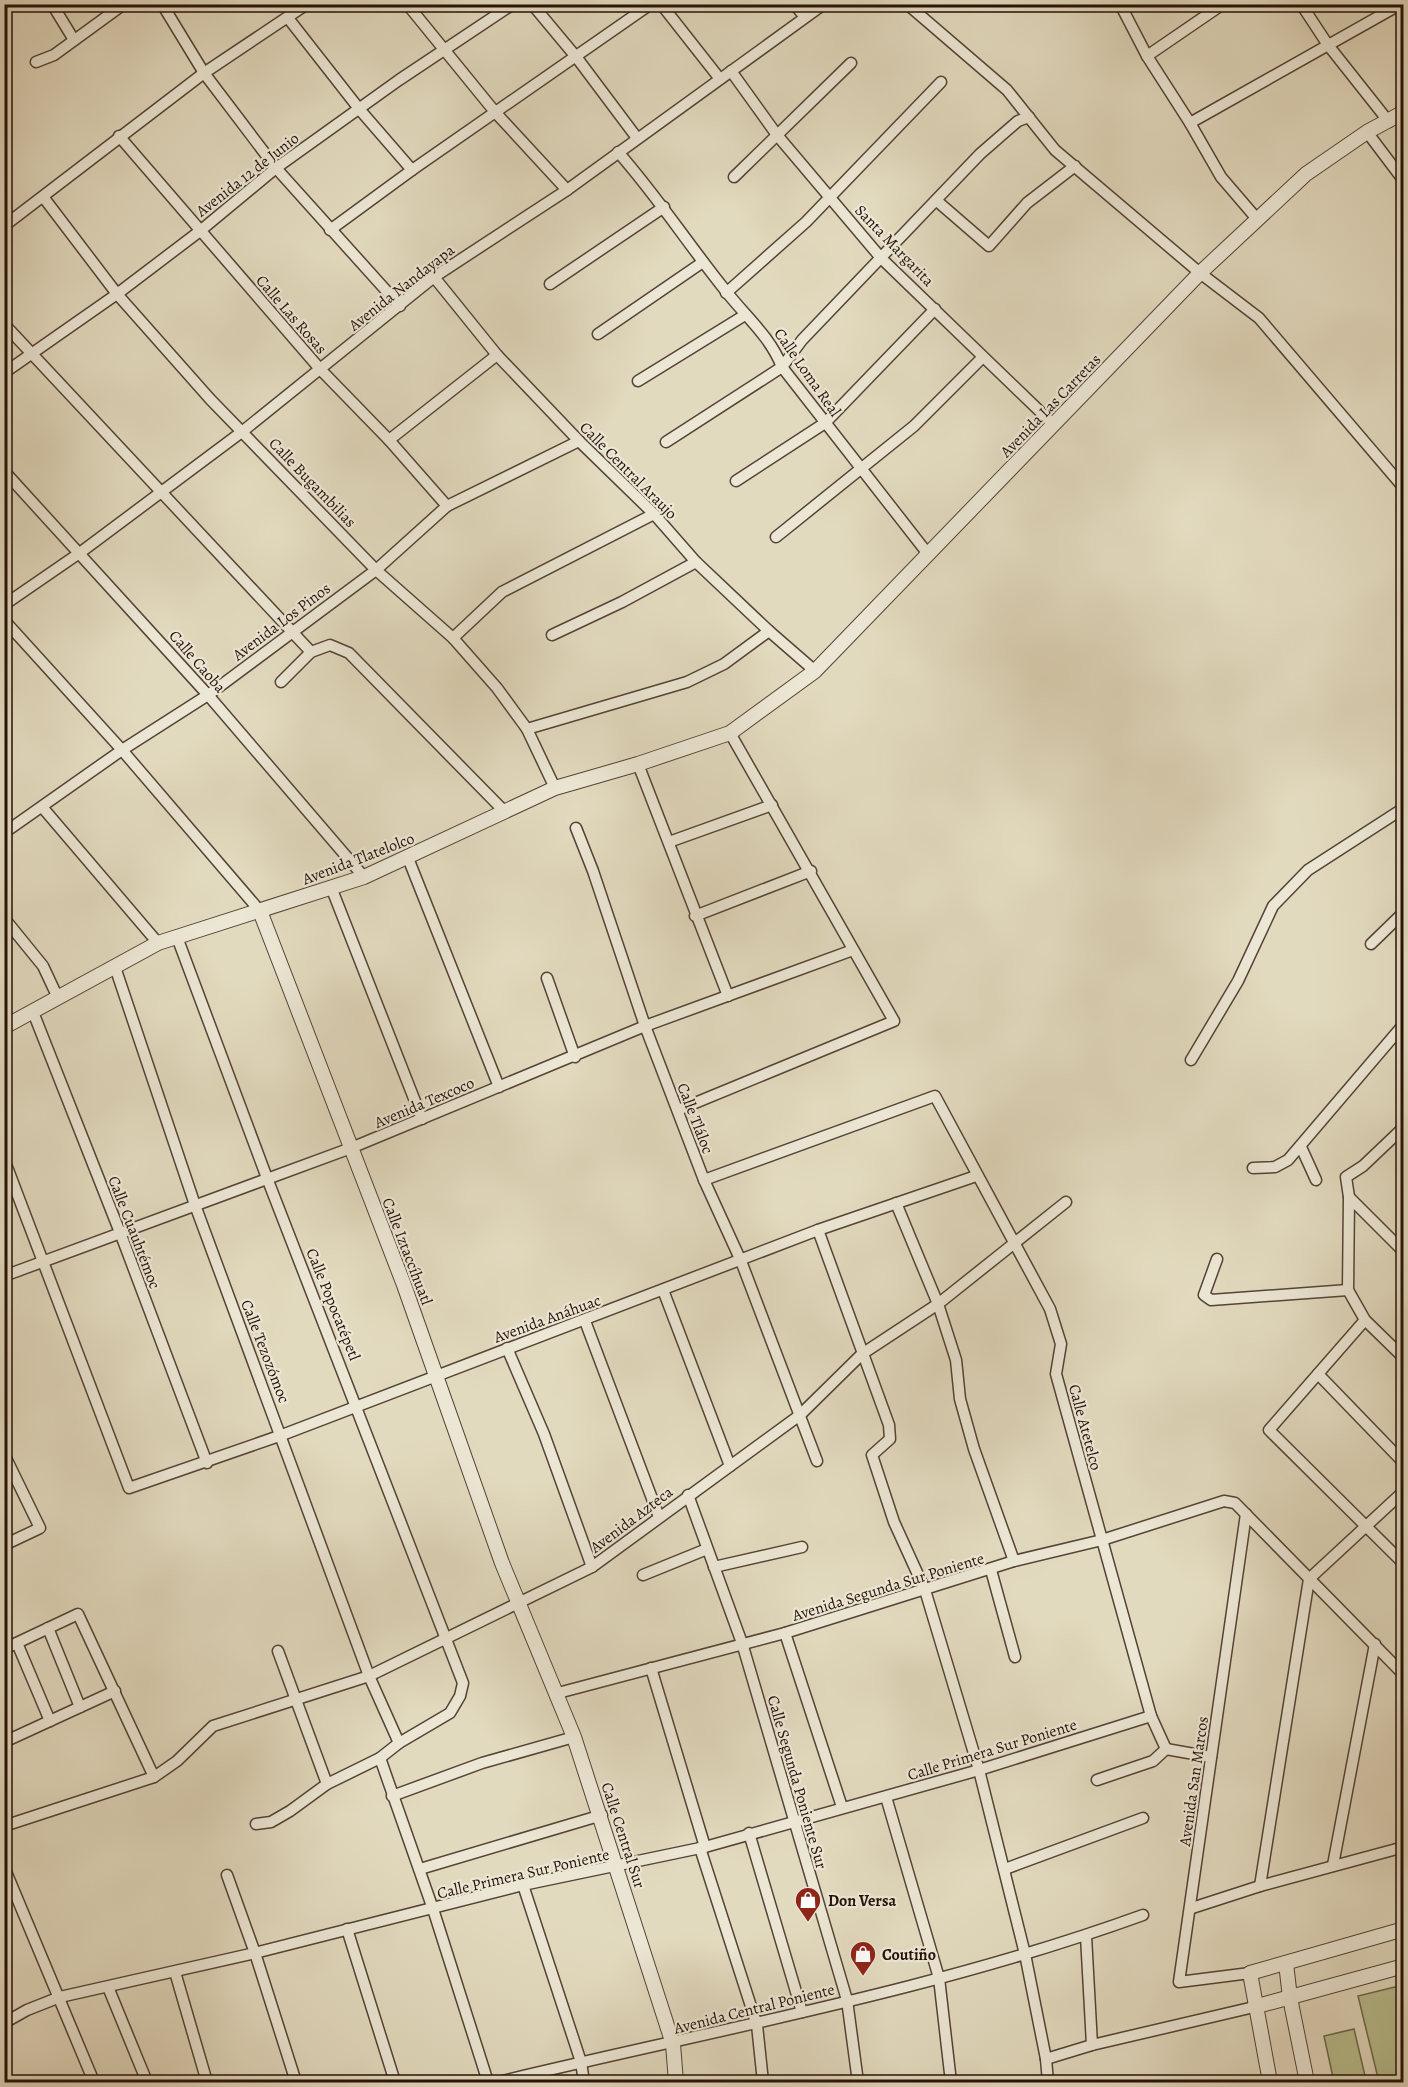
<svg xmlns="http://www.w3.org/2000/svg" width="1408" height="2087" viewBox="0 0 1408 2087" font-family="Alegreya,serif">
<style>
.park{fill:#b8be8f;stroke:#6e684c;stroke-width:1.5}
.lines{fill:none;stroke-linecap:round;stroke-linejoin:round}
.minor-casing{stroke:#544336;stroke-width:13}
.tertiary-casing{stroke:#544336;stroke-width:16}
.minor{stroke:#ece7d5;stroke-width:10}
.tertiary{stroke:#ece7d5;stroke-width:14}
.labels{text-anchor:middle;stroke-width:4.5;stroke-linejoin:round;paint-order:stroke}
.street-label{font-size:16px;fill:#251109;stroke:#ece7d5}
.poi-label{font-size:16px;font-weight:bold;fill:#251109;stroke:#ece7d5;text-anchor:start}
</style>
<rect width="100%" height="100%" fill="#e2dabf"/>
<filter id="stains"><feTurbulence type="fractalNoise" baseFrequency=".00333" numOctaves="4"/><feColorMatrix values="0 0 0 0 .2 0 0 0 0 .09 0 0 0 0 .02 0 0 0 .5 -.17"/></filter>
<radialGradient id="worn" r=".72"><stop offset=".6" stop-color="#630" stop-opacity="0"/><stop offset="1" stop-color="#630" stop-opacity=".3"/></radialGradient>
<g class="park">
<polygon points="1403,1985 1403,2082 1379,2082 1358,1996"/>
<polygon points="1354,2029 1366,2080 1334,2082 1324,2036"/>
</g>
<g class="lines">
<g class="minor-casing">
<g id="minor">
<polyline points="52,4 74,40"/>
<polyline points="162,4 204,73 276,168 400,306"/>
<polyline points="407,4 495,112 567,190"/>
<polyline points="532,4 577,58 637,138"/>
<polyline points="661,4 720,79"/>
<polyline points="794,4 805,17"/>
<polyline points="907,4 1007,90 1055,150 1200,273 1259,318 1404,488"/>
<polyline points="1120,4 1147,56 1190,123 1221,177 1257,219"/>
<polyline points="1301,4 1328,45 1389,122"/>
<polyline points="288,18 360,110 412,170"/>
<polyline points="1147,56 1223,4"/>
<polyline points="36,62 54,55 124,4"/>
<polyline points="731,71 777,135 881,258 1054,425"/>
<polyline points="1190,123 1401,4"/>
<polyline points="1367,132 1404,181"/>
<polyline points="119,136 320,369 389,440 447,506"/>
<path d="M618,152C657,196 688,244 725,290C745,316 770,336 782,367L928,554"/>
<polyline points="734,177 851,63"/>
<polyline points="44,198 117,294 210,399 376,570 453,638 497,688 527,729 555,788"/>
<polyline points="937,201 989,246 1027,203 1075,166"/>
<polyline points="4,226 204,73 307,4"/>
<polyline points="330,230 412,170 651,4"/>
<polyline points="434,277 497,355 579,441 654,514 696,562 769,631 815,671"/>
<polyline points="550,284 664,207"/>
<polyline points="726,293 806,222 941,82"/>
<polyline points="4,324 311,652"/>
<polyline points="598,334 703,262"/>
<polyline points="4,373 117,294 200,231 276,168 399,80 513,4"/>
<polyline points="638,381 745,315"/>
<polyline points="389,440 497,355"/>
<polyline points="666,442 782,367 802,340 980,154 1018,121 1029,117"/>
<polyline points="4,471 208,695 364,877"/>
<polyline points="736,481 825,423 935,309"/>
<polyline points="776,537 914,426 983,357"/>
<polyline points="4,605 81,552 243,431 434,277 567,190 824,4"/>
<polyline points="4,620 122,750 260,911"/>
<polyline points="552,635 622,602 696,562"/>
<polyline points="453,638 502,592 654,514"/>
<polyline points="281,682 311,652 330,645 349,653 504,811"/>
<polyline points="527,729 687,682 724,664 769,631"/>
<polyline points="638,764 728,996"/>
<polyline points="43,808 158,943"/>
<polyline points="576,828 593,871 645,1026 704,1180 741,1261 817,1461"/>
<polyline points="4,833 122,750 208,695 376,570 447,506 579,441"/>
<polyline points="669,842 772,805"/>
<polyline points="408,858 499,1087"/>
<polyline points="331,887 422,1119"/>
<polyline points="695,916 811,871"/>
<polyline points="4,918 43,966 58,998"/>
<polyline points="177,937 267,1178 463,1683 460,1696 450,1713 399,1743 380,1758 327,1784 290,1811 271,1822 256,1824"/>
<polyline points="1371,944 1404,912"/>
<polyline points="115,967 195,1205 369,1676 399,1743"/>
<polyline points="547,978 575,1057"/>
<polyline points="33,1012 121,1235 207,1463"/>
<polyline points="1191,1060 1238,981 1273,906 1308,870 1404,808"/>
<polyline points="678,1110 894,1021 730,733"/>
<polyline points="1404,1127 1363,1166 1346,1177 1349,1197 1348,1290 1365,1320 1404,1358"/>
<polyline points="1301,1147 1316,1180"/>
<polyline points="4,1159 129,1488 282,1435 818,1230 976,1176"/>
<polyline points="1253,1168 1275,1167 1288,1160 1404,1024"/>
<polyline points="704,1180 935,1096 1050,1309 1061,1344 1056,1374 1151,1716 1166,1749"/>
<polyline points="1349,1197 1404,1252"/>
<polyline points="896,1203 938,1304 956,1360 960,1399 974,1449 1014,1561"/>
<polyline points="818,1230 889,1425 890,1439 872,1455 894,1522 925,1590 979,1770 1025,1954 1046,2059 1048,2082"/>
<polyline points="1217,1259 1204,1295 1211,1300 1348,1290"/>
<polyline points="4,1276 351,1148 645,1026 853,950"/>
<polyline points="663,1290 730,1466"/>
<polyline points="1365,1320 1269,1430 1404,1564"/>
<polyline points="585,1321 659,1517"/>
<polyline points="507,1348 544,1434 592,1567"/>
<polyline points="1318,1374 1404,1463"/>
<polyline points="4,1454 40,1528 4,1545"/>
<polyline points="688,1495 742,1643 847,2000 858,2082"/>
<polyline points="1246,1514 1179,1982 1250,1973"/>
<polyline points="714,1567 802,1547"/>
<polyline points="991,1570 1015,1657"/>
<polyline points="643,1575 707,1549"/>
<polyline points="48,1628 80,1707"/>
<polyline points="785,1633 842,1807"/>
<polyline points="17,1643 50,1721"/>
<polyline points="4,1649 78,1614 154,1777"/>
<polyline points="278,1651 327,1784"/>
<polyline points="651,1668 705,1847"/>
<polyline points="558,1693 785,1633 1014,1561 1102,1540 1224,1501 1235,1503 1404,1675"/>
<polyline points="4,1742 115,1691"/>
<polyline points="1166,1749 1211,1757"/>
<polyline points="380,1758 433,1909 488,2082"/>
<polyline points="1097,1780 1153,1761 1166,1749"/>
<polyline points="392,1796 482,1763 574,1737"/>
<polyline points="886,1797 939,1978 951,2082"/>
<polyline points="4,1826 154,1777 177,1761 213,1726 369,1676 592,1567 800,1415 862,1354 938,1304 1066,1202"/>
<polyline points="749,1833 802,2012"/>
<polyline points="700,1848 757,2025 763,2082"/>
<polyline points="1333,1865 1375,1644"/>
<polyline points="4,1867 94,2082"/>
<polyline points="420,1869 602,1815"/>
<polyline points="1005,1869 1143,1818"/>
<polyline points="227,1875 255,1953 296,2082"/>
<polyline points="523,1885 581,2062 584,2082"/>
<polyline points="1260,1886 1309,1579 1404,1491"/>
<polyline points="1192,1908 1260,1886 1404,1847"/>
<polyline points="347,1929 395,2082"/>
<polyline points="1086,1936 1092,2045"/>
<polyline points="175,1972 207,2082"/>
<polyline points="108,1987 147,2082"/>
<polyline points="4,2023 27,2010 60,1997 255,1953 523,1885 705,1847 979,1770 1151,1716"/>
<polyline points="1046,2059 1092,2045 1254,2007"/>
<path d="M498,2082C713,2030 934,1991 1143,1915"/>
</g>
</g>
<g class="tertiary-casing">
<g id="tertiary">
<polyline points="260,911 404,1285 502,1563 574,1737 673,2044 676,2082"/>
<polyline points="4,1027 158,943 364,877 555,788 638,764 730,733 815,671 1200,273 1306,174 1367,132 1404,112"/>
<polyline points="1286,1963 1290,1998 1307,2082"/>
<polyline points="1254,2007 1404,1966"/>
<polyline points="1270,2082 1250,1973 1404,1929"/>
</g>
</g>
<use href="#minor" class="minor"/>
<use href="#tertiary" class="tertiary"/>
</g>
<defs>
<g id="shop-pin" transform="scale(1.35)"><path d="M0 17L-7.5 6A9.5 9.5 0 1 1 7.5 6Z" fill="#8f2418" stroke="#ece7d5"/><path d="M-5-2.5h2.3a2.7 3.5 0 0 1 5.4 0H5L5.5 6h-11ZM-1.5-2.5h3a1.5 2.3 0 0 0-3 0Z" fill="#fff"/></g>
</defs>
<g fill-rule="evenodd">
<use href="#shop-pin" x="808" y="1900"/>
<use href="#shop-pin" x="863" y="1954"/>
</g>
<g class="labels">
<g class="street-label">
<text transform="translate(247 174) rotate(-38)" y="6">Avenida 12 de Junio</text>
<text transform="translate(895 245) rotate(46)" y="6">Santa Margarita</text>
<text transform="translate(401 287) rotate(-38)" y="6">Avenida Nandayapa</text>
<text transform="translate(292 314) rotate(49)" y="6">Calle Las Rosas</text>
<text transform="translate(808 372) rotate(55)" y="6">Calle Loma Real</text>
<text transform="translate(1050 405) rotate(-46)" y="6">Avenida Las Carretas</text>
<text transform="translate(629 470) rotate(45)" y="6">Calle Central Araujo</text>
<text transform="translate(313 482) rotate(46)" y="6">Calle Bugambilias</text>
<text transform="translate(281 621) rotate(-37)" y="6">Avenida Los Pinos</text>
<text transform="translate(198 661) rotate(49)" y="6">Calle Caoba</text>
<text transform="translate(358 858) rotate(-21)" y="6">Avenida Tlatelolco</text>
<text transform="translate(424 1102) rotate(-23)" y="6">Avenida Texcoco</text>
<text transform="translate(696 1118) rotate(69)" y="6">Calle Tláloc</text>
<text transform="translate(135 1232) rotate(69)" y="6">Calle Cuauhtémoc</text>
<text transform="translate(408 1251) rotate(69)" y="6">Calle Iztaccíhuatl</text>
<text transform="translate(334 1304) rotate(68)" y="6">Calle Popocatépetl</text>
<text transform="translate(547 1318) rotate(-20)" y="6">Avenida Anáhuac</text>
<text transform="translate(266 1351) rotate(69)" y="6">Calle Tezozómoc</text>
<text transform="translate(1086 1427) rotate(75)" y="6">Calle Atetelco</text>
<text transform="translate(631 1519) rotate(-37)" y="6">Avenida Azteca</text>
<text transform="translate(888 1586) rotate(-17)" y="6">Avenida Segunda Sur Poniente</text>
<text transform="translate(992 1749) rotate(-17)" y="6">Calle Primera Sur Poniente</text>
<text transform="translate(1193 1781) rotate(-82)" y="6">Avenida San Marcos</text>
<text transform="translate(798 1782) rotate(74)" y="6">Calle Segunda Poniente Sur</text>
<text transform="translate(624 1835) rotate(72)" y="6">Calle Central Sur</text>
<text transform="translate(523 1873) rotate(-13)" y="6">Calle Primera Sur Poniente</text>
<text transform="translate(754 2008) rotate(-14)" y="6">Avenida Central Poniente</text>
</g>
<g class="poi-label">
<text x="828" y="1906">Don Versa</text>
<text x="882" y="1960">Coutiño</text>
</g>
</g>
<rect width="1408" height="2087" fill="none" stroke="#e2dabf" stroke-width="24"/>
<rect x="6" y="6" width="1396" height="2075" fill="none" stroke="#251109" stroke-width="3"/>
<rect x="12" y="12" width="1384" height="2063" fill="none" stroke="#251109" stroke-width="1.5"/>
<rect width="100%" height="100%" filter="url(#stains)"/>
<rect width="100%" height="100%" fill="url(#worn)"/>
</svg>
